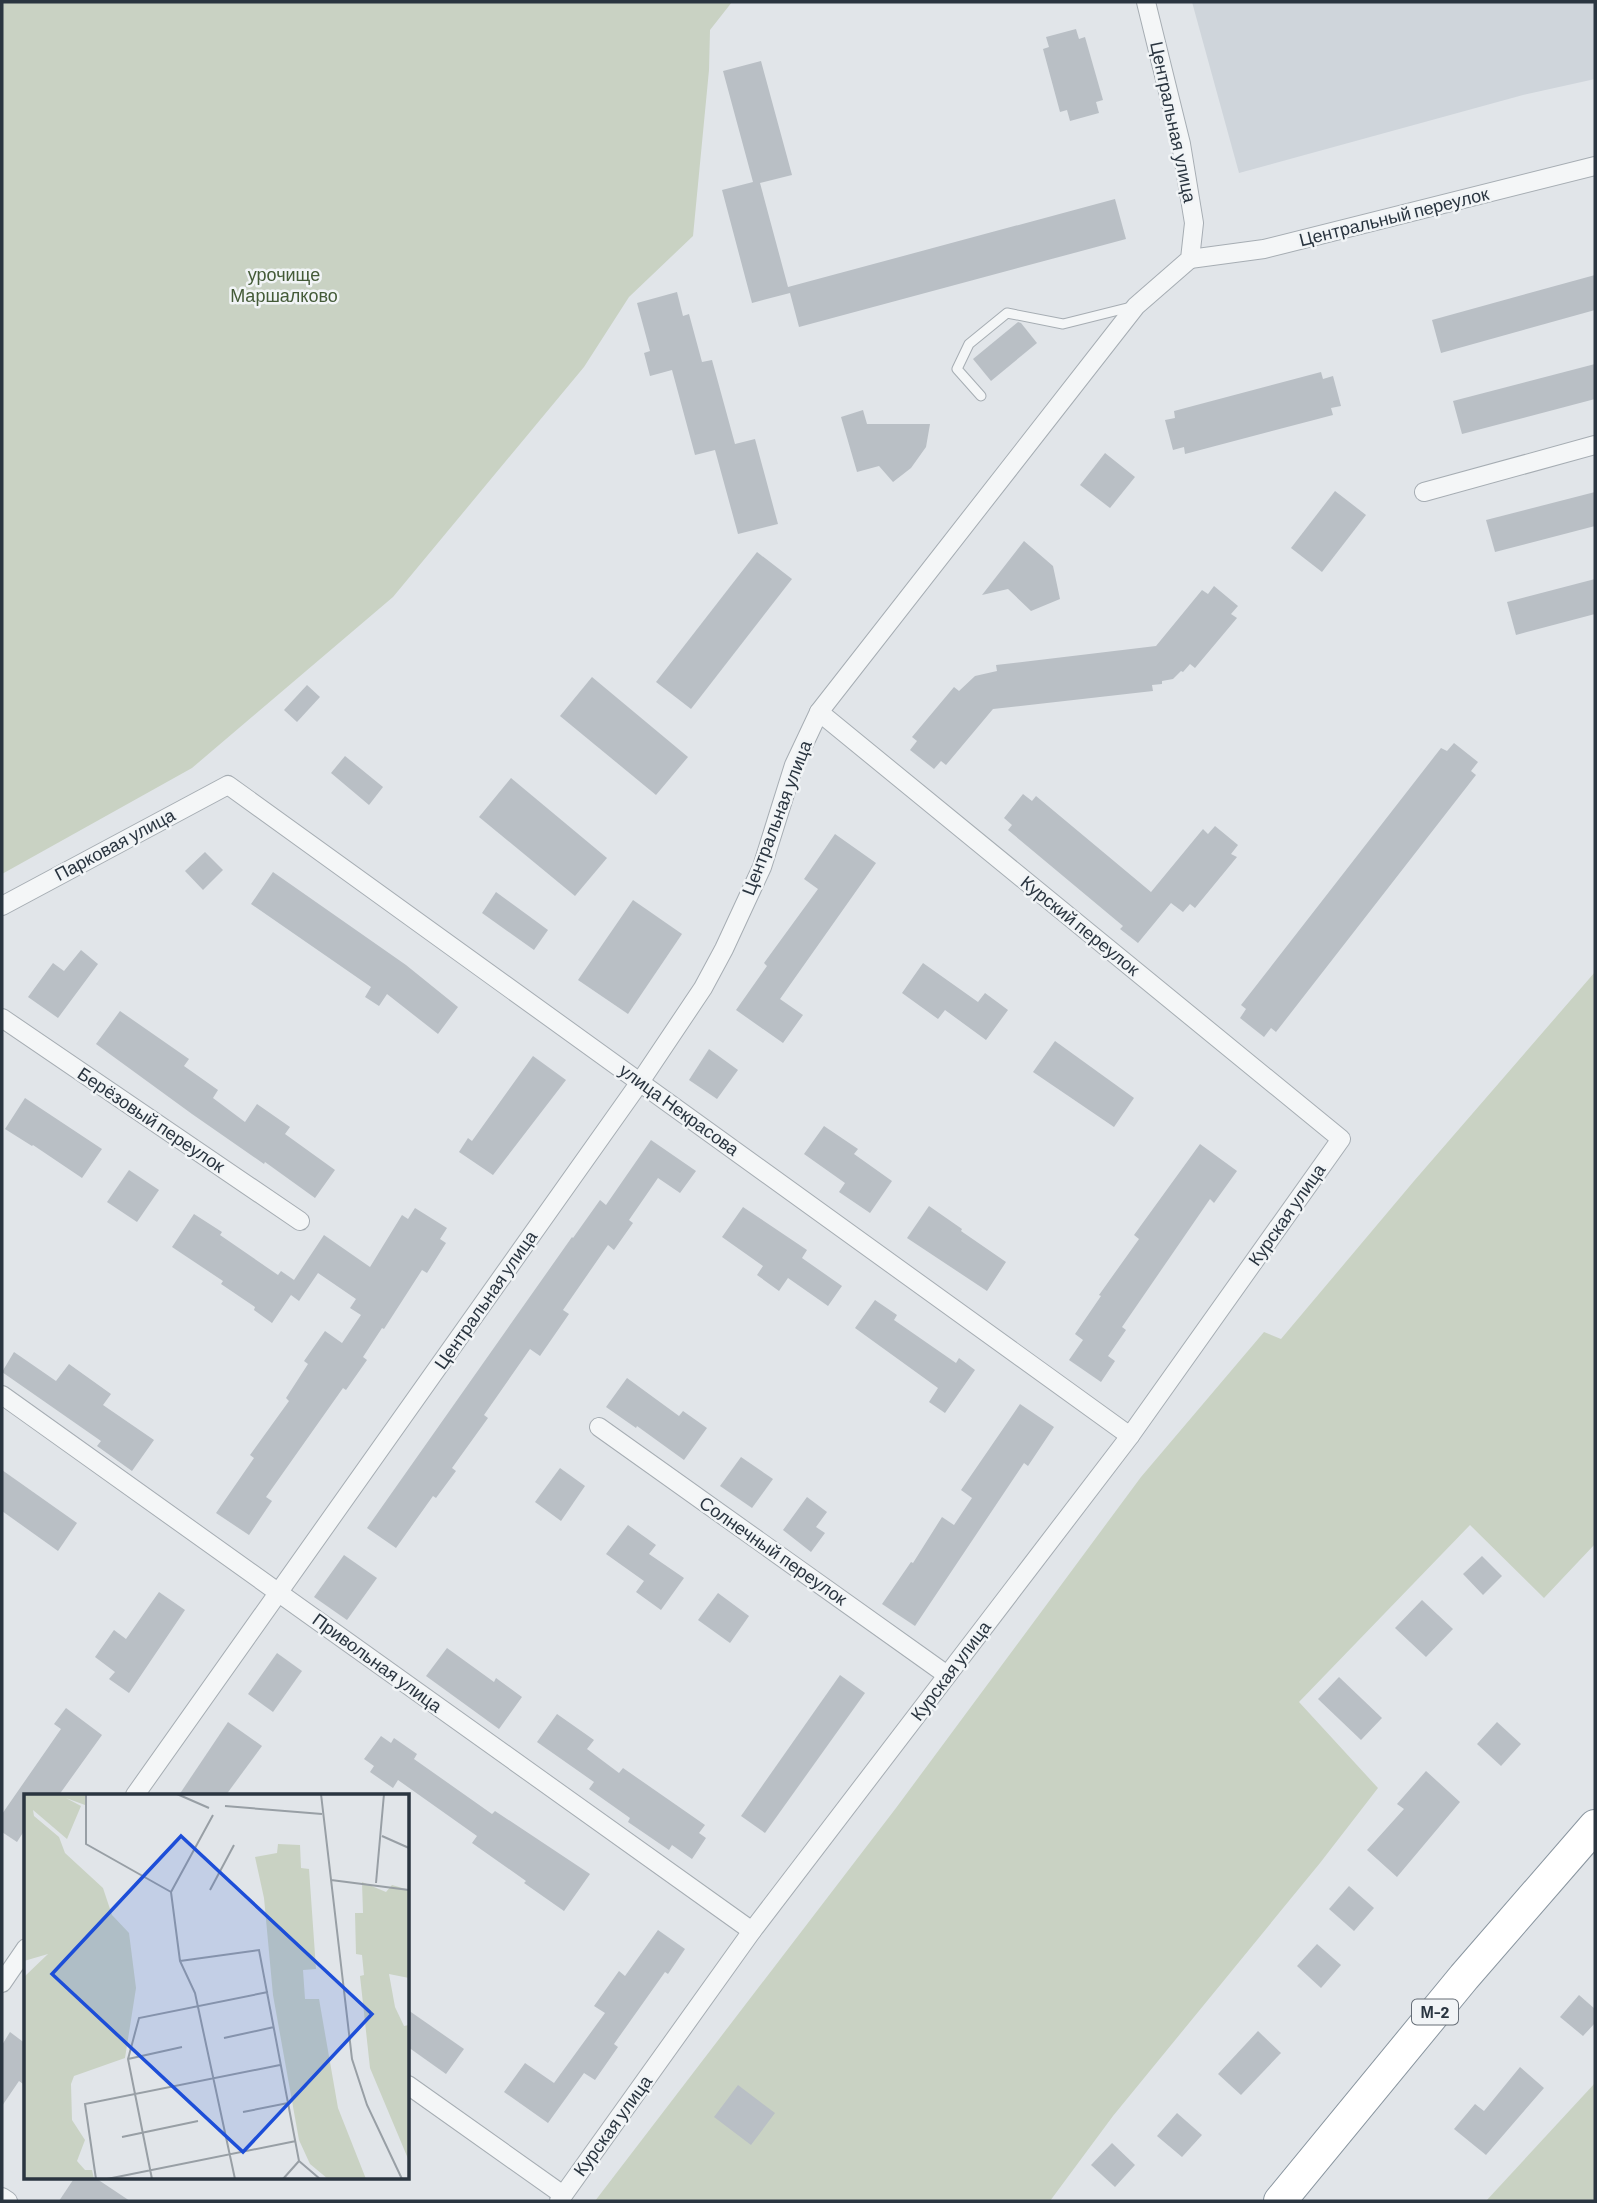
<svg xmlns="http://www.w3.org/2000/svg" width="1597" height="2203" viewBox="0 0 1597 2203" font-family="Barlow,sans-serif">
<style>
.built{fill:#cfd5db}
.green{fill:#c9d2c3}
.building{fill:#b9bfc5}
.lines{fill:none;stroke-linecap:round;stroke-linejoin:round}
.lane-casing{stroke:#a6adb3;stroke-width:11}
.street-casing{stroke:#a6adb3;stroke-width:20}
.highway-casing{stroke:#89959f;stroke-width:34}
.lane{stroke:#f4f6f7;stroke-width:9}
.street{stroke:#f4f6f7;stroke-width:18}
.highway{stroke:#fff;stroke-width:32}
.labels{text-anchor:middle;stroke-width:5;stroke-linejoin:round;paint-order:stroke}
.shield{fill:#f1f4f6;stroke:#666e77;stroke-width:2}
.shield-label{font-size:16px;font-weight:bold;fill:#2a3540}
.street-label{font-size:18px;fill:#2a3540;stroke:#f1f4f6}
.park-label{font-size:18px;fill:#445b38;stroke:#f1f4f6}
.inset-road{fill:none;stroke:#989fa5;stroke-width:2}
.view{fill:#1d4ed8;fill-opacity:0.15;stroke:#1d4ed8;stroke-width:3.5}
.inset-edge{fill:none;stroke:#2a3540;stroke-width:3.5}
</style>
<rect width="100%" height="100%" fill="#e1e5e9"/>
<polygon class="built" points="1192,2 1595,2 1595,79 1523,95 1239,173"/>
<g class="green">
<polygon points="2,2 732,2 710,30 709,70 693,236 629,297 584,367 393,597 192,768 2,874"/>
<polygon points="1595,972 1595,1544 1544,1598 1470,1525 1299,1702 1378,1788 1320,1863 1113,2116 1050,2201 595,2201 896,1808 1141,1477 1264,1332 1281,1339 1414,1181"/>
<polygon points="1595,2083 1595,2201 1486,2201"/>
</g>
<g class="building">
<polygon points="1076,29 1079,39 1085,37 1103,100 1096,102 1099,113 1070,121 1067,110 1060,112 1043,49 1049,47 1046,37"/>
<polygon points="761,61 792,175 760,183 788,287 1115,199 1126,239 799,327 790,293 752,303 722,190 753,182 723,71"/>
<polygon points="1595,275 1595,310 1441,353 1432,320"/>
<polygon points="677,292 683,316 689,314 702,362 712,360 735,444 755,439 778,524 738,534 715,450 695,455 672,370 650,376 644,353 650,351 637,303"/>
<polygon points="1018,322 1021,323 1037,343 991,381 973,359"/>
<polygon points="1595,364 1595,399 1462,434 1453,401"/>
<polygon points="1321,372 1323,379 1333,376 1341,406 1331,408 1333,415 1185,454 1184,447 1173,450 1165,420 1175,418 1174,411"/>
<polygon points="863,410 867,424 930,424 926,447 911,468 893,482 879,466 857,472 841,417"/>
<polygon points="1105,453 1135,477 1110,508 1080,485"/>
<polygon points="1335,491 1366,515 1322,572 1291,548"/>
<polygon points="1595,492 1595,526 1495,552 1486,520"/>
<polygon points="1024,541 1053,566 1060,599 1031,611 1008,589 982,595"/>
<polygon points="757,552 792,579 691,709 656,682"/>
<polygon points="1595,579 1595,614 1516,635 1507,602"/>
<polygon points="1214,586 1238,606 1231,614 1237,618 1195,668 1190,664 1183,672 1181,671 1173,679 1162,681 1162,684 1152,685 1153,691 993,709 946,765 941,761 934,769 910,750 917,741 912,737 954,687 959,691 975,676 997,671 996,665 1156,646 1202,590 1208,594"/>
<polygon points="592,677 688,757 656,795 560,716"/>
<polygon points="307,685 320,697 297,722 284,710"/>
<polygon points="1454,743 1478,762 1471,771 1476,775 1276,1032 1271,1028 1264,1037 1240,1018 1246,1009 1241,1005 1441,748 1447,751"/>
<polygon points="345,756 383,787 369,805 331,773"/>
<polygon points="511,778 607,858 575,896 479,817"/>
<polygon points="1023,794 1032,801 1036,796 1151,892 1203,829 1208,834 1215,826 1238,845 1231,854 1237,857 1195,908 1190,904 1183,912 1171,903 1138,943 1120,929 1123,926 1008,830 1012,825 1004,818"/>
<polygon points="835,834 876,863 780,999 803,1015 783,1043 736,1010 767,966 764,963 818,889 804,879"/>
<polygon points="205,852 223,870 203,890 185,871"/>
<polygon points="273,872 406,965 458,1007 438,1034 387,994 379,1006 365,997 371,987 251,904"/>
<polygon points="496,892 548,930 534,950 482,913"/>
<polygon points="633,900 682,934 628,1014 578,980"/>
<polygon points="81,950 98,964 58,1018 28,997 53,963 64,971"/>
<polygon points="923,963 978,1002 985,993 1008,1010 986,1040 945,1010 938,1019 902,993"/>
<polygon points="120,1011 189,1059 184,1066 218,1090 213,1098 245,1122 257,1104 290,1127 285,1134 335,1170 315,1198 265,1162 264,1164 192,1114 96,1044"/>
<polygon points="1055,1041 1134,1098 1114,1127 1033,1072"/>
<polygon points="709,1049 738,1070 717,1099 689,1080"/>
<polygon points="533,1056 566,1080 493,1175 459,1152 468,1138 472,1141"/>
<polygon points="25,1098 102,1149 82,1178 33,1145 32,1146 5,1129"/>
<polygon points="824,1126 858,1149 854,1154 892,1181 870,1213 839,1192 845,1183 804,1154"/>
<polygon points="651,1140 696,1171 680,1193 658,1178 629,1220 633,1223 614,1250 608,1245 563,1310 569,1314 540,1356 530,1349 484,1415 488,1418 452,1468 456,1471 436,1498 433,1496 396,1548 367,1528 572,1237 573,1238 600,1200 606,1205"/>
<polygon points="1200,1144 1237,1171 1214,1203 1210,1199 1122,1327 1126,1330 1108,1356 1115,1361 1101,1382 1069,1360 1083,1340 1075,1334 1101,1296 1099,1295 1139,1239 1134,1235"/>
<polygon points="129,1170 159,1190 137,1222 107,1202"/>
<polygon points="929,1206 962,1229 961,1231 1006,1262 987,1291 907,1238"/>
<polygon points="743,1207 807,1250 802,1258 842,1286 828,1306 788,1278 779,1291 757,1275 763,1266 722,1237"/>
<polygon points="415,1208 447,1228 440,1239 446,1243 427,1273 422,1270 384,1329 382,1328 363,1357 367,1360 346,1390 343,1388 266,1497 272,1501 249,1535 216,1513 254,1458 250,1455 289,1401 286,1398 308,1364 304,1361 325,1331 342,1343 361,1315 350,1308 356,1299 318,1273 299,1301 291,1295 272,1323 254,1310 255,1307 221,1284 223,1281 172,1247 194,1214 222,1232 220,1235 278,1275 281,1271 294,1280 324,1235 370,1267 402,1215 408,1219"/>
<polygon points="875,1300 897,1315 894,1320 956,1363 959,1358 975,1370 945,1413 929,1402 938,1388 855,1328"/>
<polygon points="14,1352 56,1381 69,1364 111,1394 103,1405 154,1440 132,1471 97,1446 101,1441 2,1372"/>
<polygon points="627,1378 679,1416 683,1411 707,1428 684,1460 637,1426 636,1428 606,1407"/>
<polygon points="1020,1404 1054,1427 1028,1466 1024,1463 915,1626 882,1604 911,1562 913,1563 942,1517 954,1525 972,1498 961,1490"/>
<polygon points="741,1457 773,1479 752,1508 720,1486"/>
<polygon points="560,1468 585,1486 561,1521 535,1502"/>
<polygon points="2,1470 77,1523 58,1551 2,1511"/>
<polygon points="807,1497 827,1512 816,1527 825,1533 811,1552 783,1530"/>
<polygon points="628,1525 656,1545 649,1554 684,1578 661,1610 636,1592 644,1581 606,1554"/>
<polygon points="344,1555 377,1578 347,1620 314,1597"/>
<polygon points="1482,1556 1502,1576 1483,1595 1463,1574"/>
<polygon points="159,1592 185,1610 129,1693 109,1679 115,1672 95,1657 114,1630 126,1639"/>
<polygon points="718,1593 749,1616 730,1643 698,1620"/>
<polygon points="1422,1600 1453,1629 1426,1657 1395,1628"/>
<polygon points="447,1648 494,1682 496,1678 522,1697 499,1729 426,1676"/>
<polygon points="277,1653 302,1671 273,1712 248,1694"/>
<polygon points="840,1675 865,1693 765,1833 741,1816"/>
<polygon points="1339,1677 1382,1718 1361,1740 1318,1699"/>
<polygon points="66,1708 102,1735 59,1795 26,1795 26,1828 17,1842 2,1832 2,1814 61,1729 54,1724"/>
<polygon points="557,1714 594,1740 587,1749 619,1773 623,1768 705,1825 699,1833 706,1838 692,1859 672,1845 669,1850 628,1822 630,1818 589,1789 594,1782 537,1742"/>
<polygon points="228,1722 262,1746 226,1795 179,1795"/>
<polygon points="1497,1722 1521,1744 1501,1766 1477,1744"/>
<polygon points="381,1736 391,1743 394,1738 417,1754 414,1759 492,1814 495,1811 590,1874 564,1911 524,1883 526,1881 472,1843 477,1836 398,1780 393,1788 370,1772 374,1766 364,1759"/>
<polygon points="1426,1771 1460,1802 1397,1877 1367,1850 1404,1809 1397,1804"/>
<polygon points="1349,1886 1374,1908 1354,1931 1329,1909"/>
<polygon points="658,1930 685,1949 668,1974 665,1972 614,2044 618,2047 595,2080 584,2073 548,2123 504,2092 525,2063 554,2083 605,2013 594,2006 619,1971 625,1976"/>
<polygon points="1317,1944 1341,1965 1321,1988 1297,1966"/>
<polygon points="1579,1995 1595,2009 1595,2023 1583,2036 1560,2017"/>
<polygon points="408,2010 464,2049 446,2074 408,2047"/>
<polygon points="1258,2031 1281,2053 1241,2095 1218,2074"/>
<polygon points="10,2032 26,2044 26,2086 19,2081 2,2106 2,2045"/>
<polygon points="1520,2067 1544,2088 1486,2155 1454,2129 1475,2104 1484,2111"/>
<polygon points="738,2085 775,2113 751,2145 714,2117"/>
<polygon points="1177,2113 1202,2135 1182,2157 1157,2136"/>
<polygon points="1112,2143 1135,2165 1115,2187 1091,2165"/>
<polygon points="75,2177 94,2177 130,2201 59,2201"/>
</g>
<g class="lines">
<g class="lane-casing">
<polyline id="lane" points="981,396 957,369 969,344 1007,313 1063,324 1131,307"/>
</g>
<g class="street-casing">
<g id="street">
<polyline points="1190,259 1264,249 1595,166"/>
<polyline points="1424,492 1595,445"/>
<polyline points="2,906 228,785 1130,1436"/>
<polyline points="2,1018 300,1221"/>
<polyline points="2,1395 752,1931"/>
<polyline points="599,1427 947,1675"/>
<polyline points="135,1795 640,1082 703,988 724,949 762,867 794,765 819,712 1136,306 1190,259 1194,223 1181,144 1146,2"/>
<polyline points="2,1983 26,1948"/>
<polyline points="408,2085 563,2195"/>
<polyline points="2,2197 8,2201"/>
<polyline points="559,2201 752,1931 1130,1436 1341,1139 819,712"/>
</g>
</g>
<g class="highway-casing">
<polyline id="highway" points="1280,2201 1464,1977 1595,1826"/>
</g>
<use href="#lane" class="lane"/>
<use href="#street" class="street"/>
<use href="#highway" class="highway"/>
</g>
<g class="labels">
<rect class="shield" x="1412" y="1999.5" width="46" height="25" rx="5"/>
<g class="shield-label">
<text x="1435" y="2018">М-2</text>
</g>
<g class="street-label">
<text transform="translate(1173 122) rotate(78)" y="6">Центральная улица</text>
<text transform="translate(1394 217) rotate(-14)" y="6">Центральный переулок</text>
<text transform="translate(777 818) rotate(-69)" y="6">Центральная улица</text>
<text transform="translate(115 845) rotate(-28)" y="6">Парковая улица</text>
<text transform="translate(1080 926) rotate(39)" y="6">Курский переулок</text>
<text transform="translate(679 1110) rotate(36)" y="6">улица Некрасова</text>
<text transform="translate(151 1120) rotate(34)" y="6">Берёзовый переулок</text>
<text transform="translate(1287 1215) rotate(-55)" y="6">Курская улица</text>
<text transform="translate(486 1300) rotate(-55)" y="6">Центральная улица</text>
<text transform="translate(773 1551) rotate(35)" y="6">Солнечный переулок</text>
<text transform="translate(377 1663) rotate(36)" y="6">Привольная улица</text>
<text transform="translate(951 1671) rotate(-53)" y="6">Курская улица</text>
<text transform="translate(613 2126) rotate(-54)" y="6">Курская улица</text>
</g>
<g class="park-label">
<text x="284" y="281">урочище<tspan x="284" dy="21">Маршалково</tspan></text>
</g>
</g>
<g transform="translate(24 1794)">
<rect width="385" height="385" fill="#e1e5e9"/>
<path d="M0,0H61V11L42,4L57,12L43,45L9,16L10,22L35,43L41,59L79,94L88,121L105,139L112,194L101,264L50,282L47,290L48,326L61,346L53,367L61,376H68L70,385H0V183L24,160L0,167ZM254,50L276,51L277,74L285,75L292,175L279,176L281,205H295L314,314L342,385H304L286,370L275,346L249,201L240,104L231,63L253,59ZM338,88L362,98L368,91L385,96V184L365,180L371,213L380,232L385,231V367L346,274L336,182L340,181L338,161L332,160L331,119H339Z" fill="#c9d2c3"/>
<path class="inset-road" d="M62,0V50L147,98L156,167L171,199L211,385M153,0L185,14M297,0L328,265L343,311L378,385M201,12L298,20M358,42L385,54M307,86L385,96M352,89L360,0M186,96L210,51M147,98L189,21M156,167L235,156L275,367L296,385M200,244L250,233M104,265L158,253M219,318L264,309M98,343L174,327M72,385L61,310L256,271M83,385L272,347M128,385L104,265L115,224L244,198M259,385L275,367"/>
<path class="view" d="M157,42L348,220L219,358L28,180Z"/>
<rect width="385" height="385" class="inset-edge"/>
</g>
<rect width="1597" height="2203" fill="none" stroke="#2a3540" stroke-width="7"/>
</svg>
